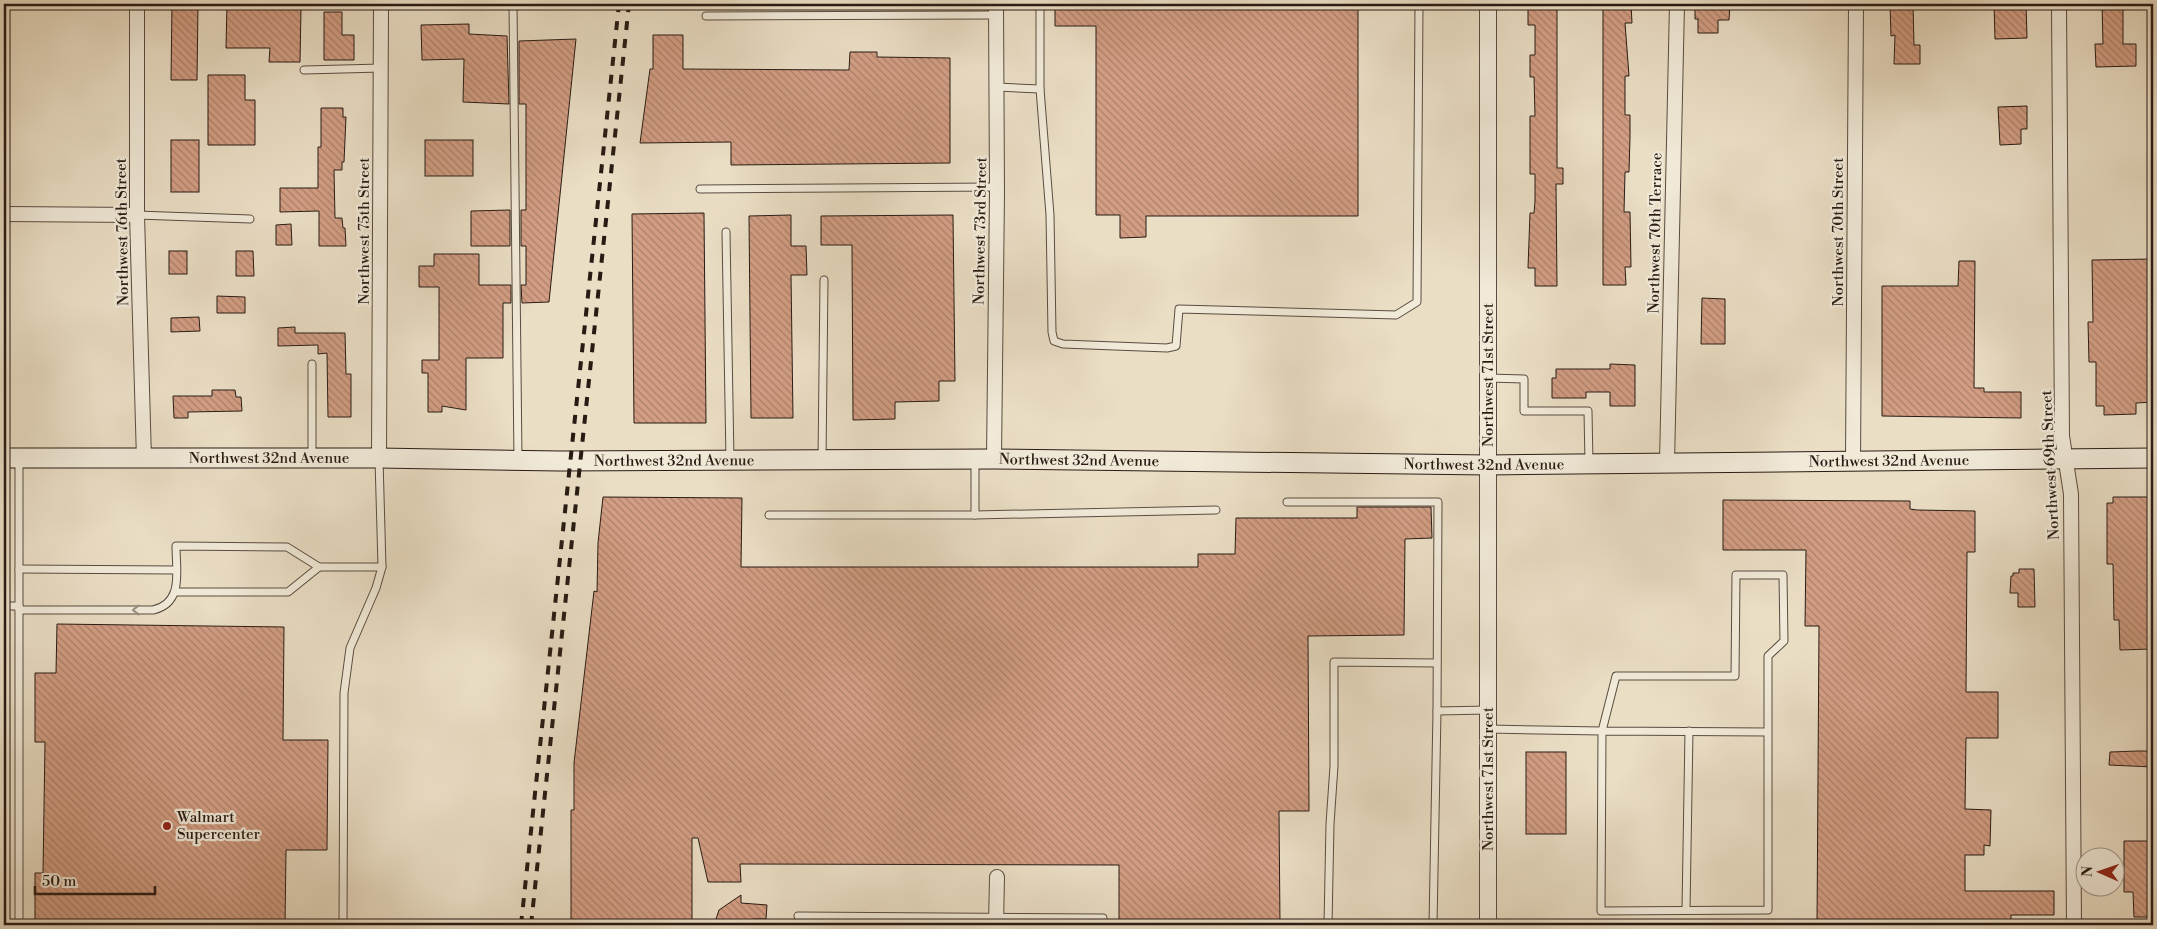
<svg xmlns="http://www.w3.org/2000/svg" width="2157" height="929" viewBox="0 0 2157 929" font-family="'Libre Bodoni',serif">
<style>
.building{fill:url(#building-back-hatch);stroke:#291b14}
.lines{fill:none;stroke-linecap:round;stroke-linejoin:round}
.service-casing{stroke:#594c40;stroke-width:9}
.minor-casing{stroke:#594c40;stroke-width:16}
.tertiary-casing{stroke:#594c40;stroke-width:18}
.secondary-casing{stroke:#291b14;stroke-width:21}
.service{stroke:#f1ead9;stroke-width:7}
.minor{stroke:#f1ead9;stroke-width:14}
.tertiary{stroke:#f1ead9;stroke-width:16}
.secondary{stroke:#f1ead9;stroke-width:19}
.rail{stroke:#291b14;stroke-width:4;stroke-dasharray:9 9;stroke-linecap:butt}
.oneway{stroke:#978d80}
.poi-dot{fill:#8f2418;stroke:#f1ead9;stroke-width:2}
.labels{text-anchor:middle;stroke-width:4.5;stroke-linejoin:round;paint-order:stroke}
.street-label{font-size:15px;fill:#291b14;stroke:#f1ead9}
.poi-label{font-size:15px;fill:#291b14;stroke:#f1ead9;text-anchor:start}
</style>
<defs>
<pattern id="building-back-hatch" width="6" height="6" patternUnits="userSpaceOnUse" patternTransform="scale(1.25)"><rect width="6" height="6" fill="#d39e84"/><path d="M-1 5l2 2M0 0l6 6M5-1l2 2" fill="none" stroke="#ab806b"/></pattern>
</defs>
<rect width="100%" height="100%" fill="#eadec5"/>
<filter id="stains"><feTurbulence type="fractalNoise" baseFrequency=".004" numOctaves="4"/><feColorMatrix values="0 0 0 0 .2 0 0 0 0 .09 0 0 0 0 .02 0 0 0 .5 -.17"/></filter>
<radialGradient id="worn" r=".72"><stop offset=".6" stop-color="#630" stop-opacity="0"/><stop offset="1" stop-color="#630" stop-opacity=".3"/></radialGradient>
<g class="building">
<polygon points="172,4 198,4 197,80 171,80"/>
<polygon points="227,4 301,7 300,62 269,62 270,48 226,48"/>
<polygon points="1055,4 1358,4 1358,216 1146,216 1146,237 1120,238 1120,215 1096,215 1096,26 1055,26"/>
<polygon points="1528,4 1557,4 1557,168 1563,168 1563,184 1556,184 1557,286 1535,286 1535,268 1528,268 1530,213 1534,213 1535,201 1535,174 1530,174 1530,116 1535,116 1534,77 1530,77 1530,55 1535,55 1535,25 1528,25"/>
<polygon points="1603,4 1631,4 1632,23 1625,23 1629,76 1625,76 1625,115 1630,115 1630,137 1629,172 1625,172 1624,212 1630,212 1631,267 1625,267 1626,285 1603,285"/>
<polygon points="1695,4 1730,4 1729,20 1718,20 1718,33 1698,33 1698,19 1695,19"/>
<polygon points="1890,4 1913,4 1914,45 1920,45 1920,64 1894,64 1895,35 1891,36"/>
<polygon points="1994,4 2026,4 2027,38 1995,39"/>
<polygon points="2102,4 2123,4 2123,44 2136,44 2136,66 2096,67 2095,44 2103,44"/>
<polygon points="324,12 342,12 342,35 354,35 354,60 324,60"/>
<polygon points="469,24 469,34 507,36 509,104 463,102 464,59 422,60 421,25"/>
<polygon points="653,35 683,35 683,69 849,70 850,52 877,52 877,57 950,58 950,163 731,165 731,142 640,143 650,69 653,69"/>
<polygon points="576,39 549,302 522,303 521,285 526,285 526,246 521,246 521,210 526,210 526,104 519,104 519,41"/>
<polygon points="208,75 245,75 245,100 255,100 255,145 208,145"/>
<polygon points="2027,106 2027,129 2021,129 2021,144 2000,145 1998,107"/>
<polygon points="321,108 343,108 343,117 346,117 344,162 342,162 342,170 334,170 335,218 342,218 343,228 345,228 346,246 319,246 319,211 280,212 280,188 318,188 318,147 321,147"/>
<rect x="171" y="140" width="28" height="52"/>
<rect x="425" y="140" width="48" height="36"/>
<polygon points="510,210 510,246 471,246 471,211"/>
<polygon points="704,213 706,423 634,423 632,214"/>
<polygon points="791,215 791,246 806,246 807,275 791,275 793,418 751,418 749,216"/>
<polygon points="953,215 955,381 939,381 939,401 895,402 895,419 853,420 852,245 821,245 821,216"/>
<polygon points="291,224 292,245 276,245 276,225"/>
<rect x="169" y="251" width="18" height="23"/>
<polygon points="236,251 253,251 254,276 236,276"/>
<polygon points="434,254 479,254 479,285 511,285 511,303 503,303 503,358 466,358 466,410 442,406 442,412 428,412 428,373 422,373 422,360 439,360 439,287 419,287 419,266 434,266"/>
<polygon points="2153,259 2153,402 2136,403 2136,414 2104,415 2104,406 2096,406 2096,362 2089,362 2088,322 2093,322 2092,260"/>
<polygon points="1959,261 1975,261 1974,388 1984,388 1984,392 2021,392 2021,418 1882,416 1882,286 1958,286"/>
<polygon points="217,296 245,297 245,313 217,313"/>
<polygon points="1702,298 1725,299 1725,344 1701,344"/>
<polygon points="199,317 200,331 171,332 171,318"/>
<polygon points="295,327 295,333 345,333 346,374 351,374 351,417 328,417 327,353 318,354 318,345 278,346 278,328"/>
<polygon points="1610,364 1635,365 1635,406 1610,406 1610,392 1586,392 1586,398 1552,398 1552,378 1556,378 1556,369 1610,369"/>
<polygon points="212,390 235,390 236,397 241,397 242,411 188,412 188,418 174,418 173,396 212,396"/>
<polygon points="603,497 742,498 741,567 1198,567 1198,554 1235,554 1236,518 1357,518 1357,507 1431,507 1432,538 1405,539 1404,635 1308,636 1309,811 1279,811 1280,925 1119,925 1119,865 740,864 741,882 708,882 698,838 692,838 692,925 571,925 571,810 574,810 574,763 594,591 597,592 598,543"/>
<polygon points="2113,497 2150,497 2151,562 2153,562 2153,620 2150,620 2151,649 2120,650 2119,620 2114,620 2113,564 2107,564 2107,503 2113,503"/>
<polygon points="1723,500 1910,501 1910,509 1917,510 1975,511 1975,552 1967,552 1966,692 1998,692 1998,738 1966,738 1965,809 1991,810 1990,846 1984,845 1984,855 1965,855 1965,891 2054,891 2054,915 2011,915 2011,925 1817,925 1819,626 1805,626 1806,550 1723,550"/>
<polygon points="2019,569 2034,569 2035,607 2018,607 2018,593 2010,593 2011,576 2013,576 2013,573 2019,573"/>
<polygon points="57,624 284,627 283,740 328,740 327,850 286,850 285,925 35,925 35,873 43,873 45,742 35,742 35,673 56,673"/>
<polygon points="2138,751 2153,751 2153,767 2109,765 2110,752"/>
<rect x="1526" y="752" width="40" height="82"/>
<polygon points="2124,841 2153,841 2153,917 2134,917 2133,892 2124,892"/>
<polygon points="741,895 741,903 767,905 766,919 754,919 752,925 714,925 719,910"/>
</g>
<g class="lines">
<g class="service-casing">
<g id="service">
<polyline points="513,4 518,460"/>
<polyline points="1040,4 1040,89 1050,215 1052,332 1054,341 1063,344 1167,348 1176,346 1179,309 1396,315 1417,302 1419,4"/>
<polyline points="706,16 996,15"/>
<polyline points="304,70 381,68"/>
<polyline points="997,87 1040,89"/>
<polyline points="700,189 997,187"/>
<polyline points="137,215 250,219"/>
<polyline points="726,232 730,460"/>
<polyline points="312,364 312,458"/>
<polyline points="1488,378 1524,379 1524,411 1588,411 1589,464"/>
<polyline points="822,460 824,280"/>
<polyline points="1287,502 1438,502 1437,711 1488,710"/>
<polyline points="769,515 975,515 975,460"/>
<polyline points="975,515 1216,510"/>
<polyline points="19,569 176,570"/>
<polyline points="176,592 288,592 319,567"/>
<polyline points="4,606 19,606"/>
<path d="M19,610H153C184,603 176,571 176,546L287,547L319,567H382"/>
<polyline points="1488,729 1602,731 1601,911 1768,910 1768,656 1784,641 1783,575 1736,575 1735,676 1616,676 1602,731 1768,732"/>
<polyline points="1686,910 1689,731"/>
<polyline points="798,916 1103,918"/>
<polyline points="19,925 19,458"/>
<polyline points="343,925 344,693 350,648 376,588 382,567 379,459"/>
<polyline points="1328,925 1330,824 1334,766 1334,662 1437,663"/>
<polyline points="1433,925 1437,711"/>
</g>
</g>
<g class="minor-casing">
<g id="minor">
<polyline points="137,4 137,215 144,459"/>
<polyline points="2059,4 2062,436 2071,494 2074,925"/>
<polyline points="4,214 137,215"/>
<polyline points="379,458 381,4"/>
<polyline points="994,459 997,193 996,4"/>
<polyline points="1853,461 1856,4"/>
<polyline points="1667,463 1677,4"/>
<polyline points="996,925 997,877"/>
</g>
</g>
<g class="tertiary-casing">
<polyline id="tertiary" points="1488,4 1488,925"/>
</g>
<g class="secondary-casing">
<g id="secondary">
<path id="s1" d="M4,458H379L560,461L994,459L1488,465L2153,458"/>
</g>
</g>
<use href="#service" class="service"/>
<use href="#minor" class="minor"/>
<use href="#tertiary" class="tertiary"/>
<use href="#secondary" class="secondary"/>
<g class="rail">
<polyline points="521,925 619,4"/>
<polyline points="531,925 629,4"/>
</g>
</g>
<defs><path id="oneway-chevron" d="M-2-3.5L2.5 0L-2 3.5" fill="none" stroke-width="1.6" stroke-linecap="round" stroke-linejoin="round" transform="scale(1.25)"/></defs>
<use class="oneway" href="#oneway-chevron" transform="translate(136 610) rotate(180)"/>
<circle class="poi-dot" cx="167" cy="826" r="5"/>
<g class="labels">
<g class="street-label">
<text transform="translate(364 231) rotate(-90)" y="5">Northwest 75th Street</text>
<text transform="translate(980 231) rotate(-89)" y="5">Northwest 73rd Street</text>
<text transform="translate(122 232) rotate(-91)" y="5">Northwest 76th Street</text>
<text transform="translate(1838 232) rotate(-90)" y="5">Northwest 70th Street</text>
<text transform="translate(1655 233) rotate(-89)" y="5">Northwest 70th Terrace</text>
<text transform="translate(1488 375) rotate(-90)" y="5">Northwest 71st Street</text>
<text dy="5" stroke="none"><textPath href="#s1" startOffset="265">Northwest 32nd Avenue</textPath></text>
<text dy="5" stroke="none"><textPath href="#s1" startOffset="1075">Northwest 32nd Avenue</textPath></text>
<text dy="5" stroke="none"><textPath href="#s1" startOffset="670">Northwest 32nd Avenue</textPath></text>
<text dy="5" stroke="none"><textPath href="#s1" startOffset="1885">Northwest 32nd Avenue</textPath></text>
<text dy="5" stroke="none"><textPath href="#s1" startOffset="1480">Northwest 32nd Avenue</textPath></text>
<text transform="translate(2050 465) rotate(-93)" y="5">Northwest 69th Street</text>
<text transform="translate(1488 779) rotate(-90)" y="5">Northwest 71st Street</text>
</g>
<g class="poi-label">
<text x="177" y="822">Walmart<tspan x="177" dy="17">Supercenter</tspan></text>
</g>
</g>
<rect width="2157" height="929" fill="none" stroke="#eadec5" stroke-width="20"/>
<rect x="5" y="5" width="2147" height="919" fill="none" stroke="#291b14" stroke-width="2.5"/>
<rect x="10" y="10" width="2137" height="909" fill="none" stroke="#291b14"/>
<g transform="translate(2100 872) rotate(272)"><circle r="24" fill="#f1ead9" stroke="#a1978a"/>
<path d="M0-4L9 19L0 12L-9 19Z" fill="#8f2418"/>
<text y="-8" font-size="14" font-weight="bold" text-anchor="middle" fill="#291b14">N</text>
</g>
<path d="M35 886v8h120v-8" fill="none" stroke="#291b14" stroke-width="2.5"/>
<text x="42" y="886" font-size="15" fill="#291b14" stroke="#f1ead9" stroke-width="4" paint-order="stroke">50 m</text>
<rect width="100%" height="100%" filter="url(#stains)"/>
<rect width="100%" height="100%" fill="url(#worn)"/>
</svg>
